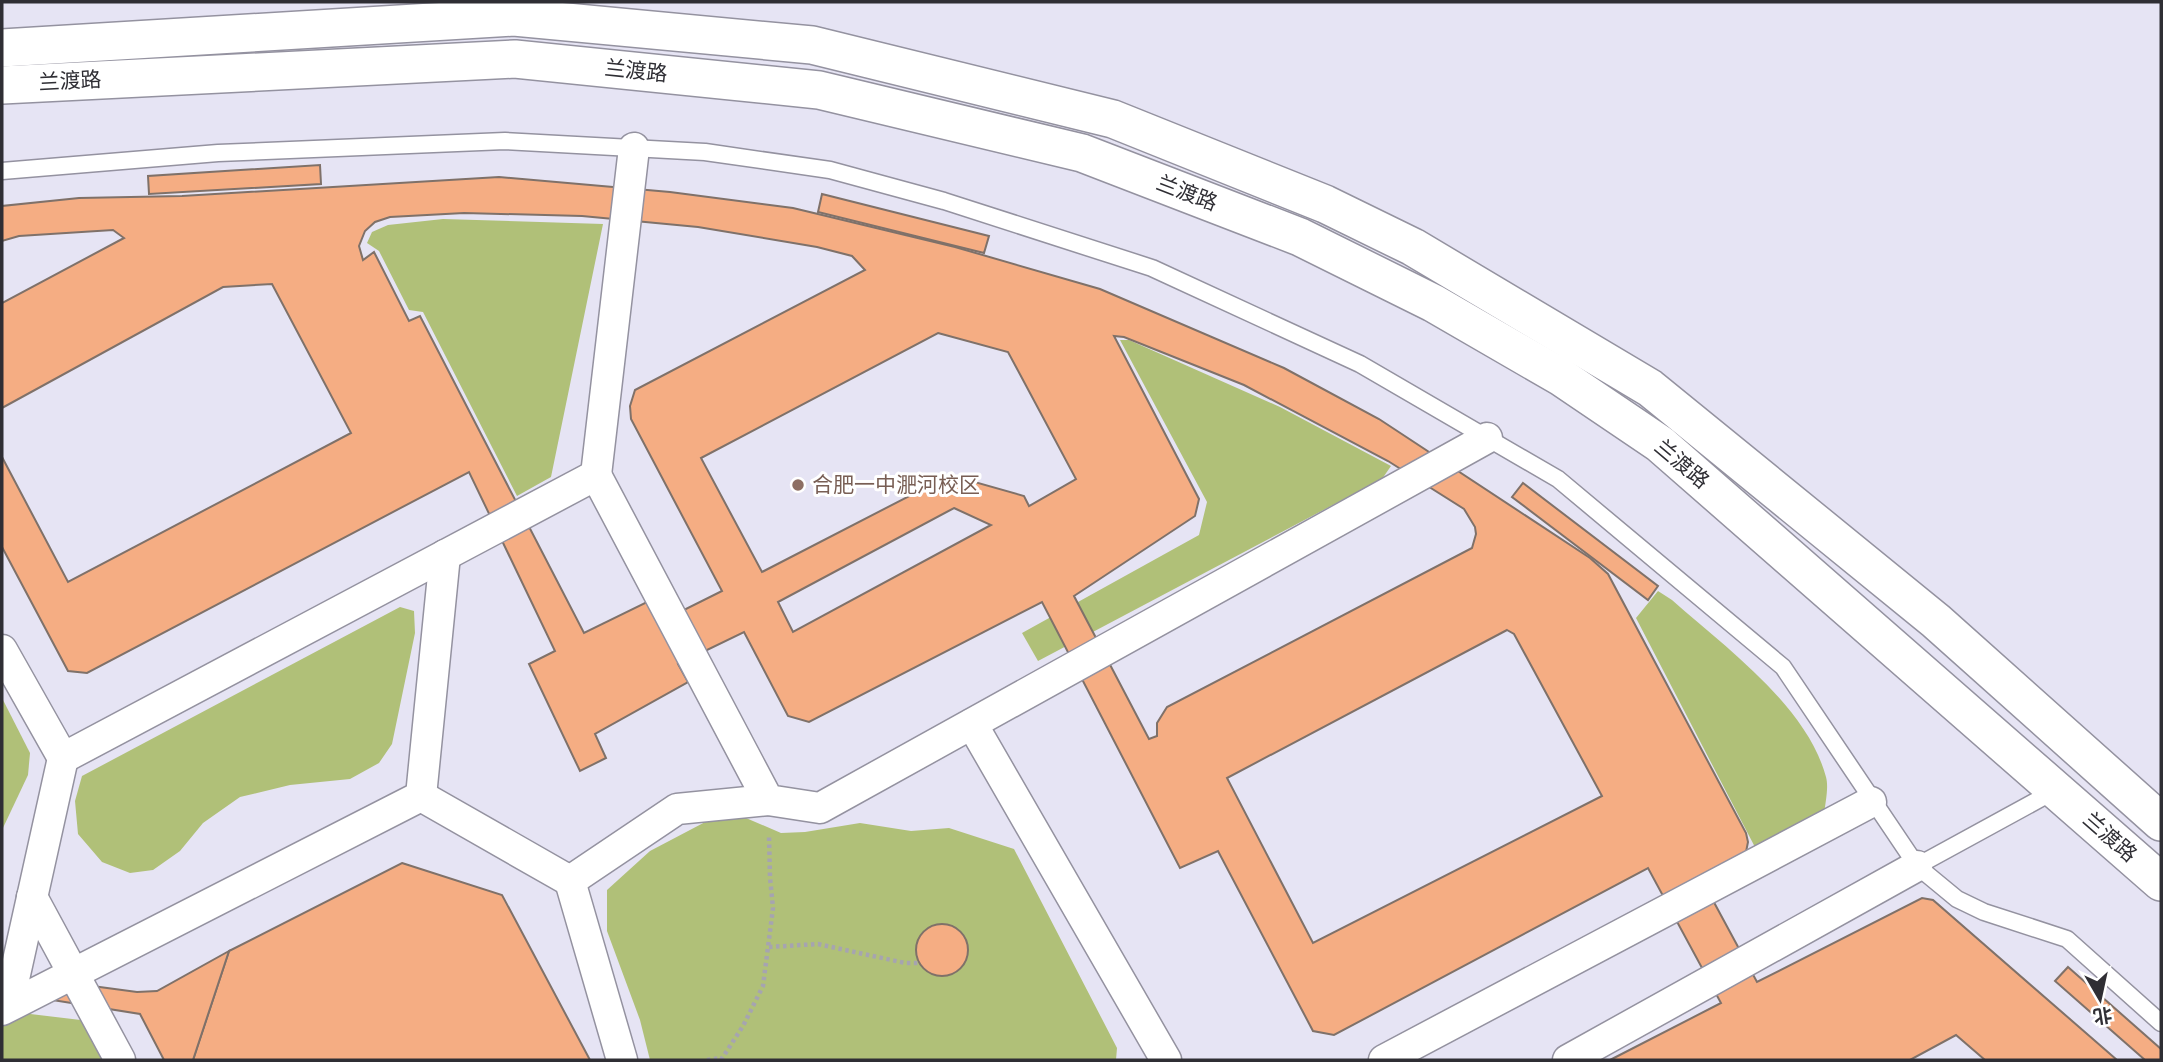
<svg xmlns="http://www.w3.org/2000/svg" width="2163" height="1062" viewBox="0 0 2163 1062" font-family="'Public Sans','Noto Sans SC',sans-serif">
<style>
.green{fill:#b0c078}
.building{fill:#f5ad83;stroke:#7f7169;stroke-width:2;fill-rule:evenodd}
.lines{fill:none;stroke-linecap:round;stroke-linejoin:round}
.service-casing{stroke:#9492a0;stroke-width:19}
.minor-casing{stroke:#9492a0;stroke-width:33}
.tertiary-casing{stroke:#9492a0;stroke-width:40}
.path{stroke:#a6a4b0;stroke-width:4.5;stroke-dasharray:3.5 3.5;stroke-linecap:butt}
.service{stroke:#fff;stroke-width:16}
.minor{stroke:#fff;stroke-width:30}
.tertiary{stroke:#fff;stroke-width:37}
.education-dot{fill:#8d6e63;stroke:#fff;stroke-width:2.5}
.labels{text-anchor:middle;stroke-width:6;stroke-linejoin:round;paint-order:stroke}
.street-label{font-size:21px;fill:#2f2e34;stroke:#fff}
.education-label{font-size:21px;fill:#785e54;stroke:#fff;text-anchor:start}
</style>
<rect width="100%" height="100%" fill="#e6e4f4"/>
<g class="green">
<polygon points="443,219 603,224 551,477 517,496 423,312 409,310 379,251 367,243 372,232 388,225"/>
<polygon points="1120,340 1129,340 1280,407 1391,466 1382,479 1038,661 1022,633 1199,535 1207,502"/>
<path d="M1658,591L1672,600C1725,647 1807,706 1826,777C1829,788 1825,804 1824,815L1757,851L1636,618Z"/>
<polygon points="400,607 414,611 415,633 392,744 379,763 350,779 290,785 240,797 203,823 180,851 153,870 130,873 102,862 78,834 75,801 82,776"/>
<polygon points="2,698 30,753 28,775 2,830"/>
<polygon points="739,815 781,833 805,832 860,823 911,831 949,828 1014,849 1117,1048 1116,1060 650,1060 640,1020 607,931 607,890 650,851 709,820"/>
<polygon points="22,1013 89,1021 109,1060 2,1060 2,1024"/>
</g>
<g class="building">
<polygon points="320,165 321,184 149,194 148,176"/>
<path d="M499,177L670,192L793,208L955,247L1100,289L1284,368L1379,419L1590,558L1608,574L1746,833L1748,842L1746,852L1703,882L1757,982L1922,898L1933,900L2117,1060H1985L1956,1035L1910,1060H1610L1721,1003L1648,868L1334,1035L1313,1031L1218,851L1180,868L1042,602L809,722L788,716L744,632L678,664L688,682L595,734L606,758L580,771L529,664L555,651L469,472L87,673L68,671L2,547V457L68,582L351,433L272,284L223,287L2,408V303L124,238L113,230L19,236L2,241V206L79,198L182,196ZM464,213L582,216L698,227L817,247L852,256L865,270L635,390L630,406L631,419L722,591L658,623L647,602L584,633L420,316L409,321L374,252L363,260L359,246L365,231L375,222L390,217ZM938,333L1008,352L1076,479L1029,506L1024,496L950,475L762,572L701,458ZM1114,336L1124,337L1244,385L1388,461L1464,509L1475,527L1476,534L1472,548L1167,707L1157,723V736L1149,739L1074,596L1195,516L1199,499ZM954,508L991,525L793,632L778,602ZM1507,630L1514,634L1602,796L1313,943L1227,778Z"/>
<polygon points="822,194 989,236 984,253 818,212"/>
<polygon points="1523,483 1658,586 1648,600 1512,497"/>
<polygon points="402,863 502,895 590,1060 193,1060 229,951"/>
<circle cx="942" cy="950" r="26"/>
<polygon points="229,951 193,1060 164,1060 140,1014 2,992 2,974 137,992 157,991"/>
<polygon points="2068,967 2161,1049 2161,1060 2145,1060 2055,981"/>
</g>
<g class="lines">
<g class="service-casing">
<g id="service">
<polyline points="2,171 218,153 505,141 705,152 830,170 944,201 1152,268 1360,364 1558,479 1783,667 1917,866 1957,899 1984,912 2067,939 2161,1023"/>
<polyline points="1917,866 2056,790"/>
</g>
</g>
<g class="minor-casing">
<g id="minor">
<polyline points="596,475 768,800 820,808 1487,438"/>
<polyline points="2,650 63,758 596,475 634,148"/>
<polyline points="972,724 1166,1060"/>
<polyline points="421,796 570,881 677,809 768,800"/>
<polyline points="570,881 622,1060"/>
<polyline points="32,897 120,1060"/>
<polyline points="8,1006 63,758"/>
<polyline points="2,1010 421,796 445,555"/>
<polyline points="1384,1060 1871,802"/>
<polyline points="1568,1060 1917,866"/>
</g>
</g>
<g class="tertiary-casing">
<g id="tertiary">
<polyline points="2,48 514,17 812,45 1113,119 1325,204 1413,247 1650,388 1936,621 2161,822"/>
<polyline points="2,85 515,59 819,90 1082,153 1300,237 1433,303 1561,377 1660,444 2161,882"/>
</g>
</g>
<g class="path">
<polyline points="769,947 818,944 905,963 919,963"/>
<polyline points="707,1060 721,1058"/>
<polyline points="721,1060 743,1026 763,986 773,908 770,877 769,835"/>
</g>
<use href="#service" class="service"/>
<use href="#minor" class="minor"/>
<use href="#tertiary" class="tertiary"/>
</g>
<circle class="education-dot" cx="798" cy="485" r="7"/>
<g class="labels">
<g class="street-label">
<text transform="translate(636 71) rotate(6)" y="7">兰渡路</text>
<text transform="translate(70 81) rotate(-3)" y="7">兰渡路</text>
<text transform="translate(1187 193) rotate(21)" y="7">兰渡路</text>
<text transform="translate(1682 464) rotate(40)" y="7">兰渡路</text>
<text transform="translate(2110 837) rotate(41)" y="7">兰渡路</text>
</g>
<g class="education-label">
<text x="812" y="492">合肥一中淝河校区</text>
</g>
</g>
<rect width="2163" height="1062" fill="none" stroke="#2f2e34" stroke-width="7"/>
<g transform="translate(2100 999) rotate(171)" stroke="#ffffff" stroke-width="5" paint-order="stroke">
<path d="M0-5L12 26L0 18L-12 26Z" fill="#2f2e34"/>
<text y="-10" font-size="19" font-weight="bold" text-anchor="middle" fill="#2f2e34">北</text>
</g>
</svg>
